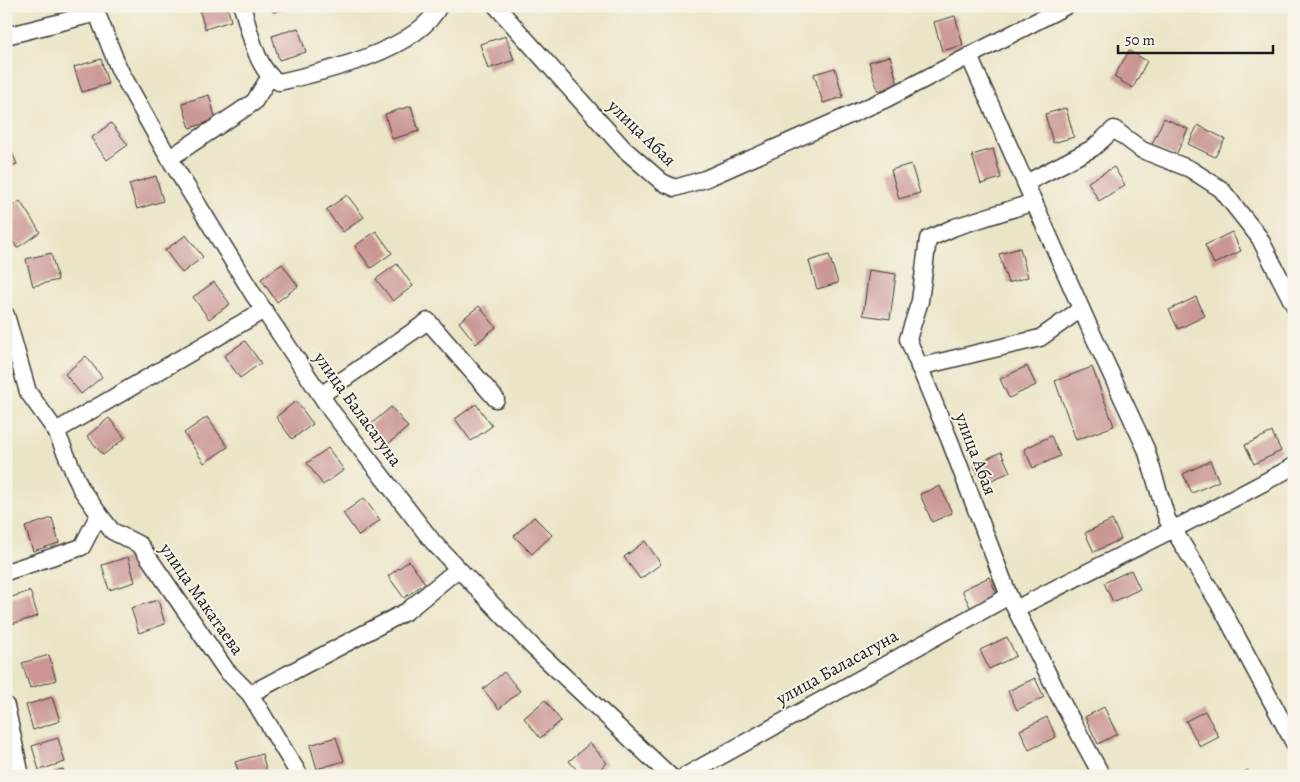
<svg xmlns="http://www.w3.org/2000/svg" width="1300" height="782" viewBox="0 0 1300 782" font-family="Alegreya,serif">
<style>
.building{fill:#ca9794}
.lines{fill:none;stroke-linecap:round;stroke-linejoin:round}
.street-casing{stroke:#3b3a36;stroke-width:19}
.street{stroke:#fff;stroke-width:16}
.labels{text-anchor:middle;stroke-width:4;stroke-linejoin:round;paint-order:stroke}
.street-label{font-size:18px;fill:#1c1c1c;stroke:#f7f3e8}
</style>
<rect width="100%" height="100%" fill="#f7f3e8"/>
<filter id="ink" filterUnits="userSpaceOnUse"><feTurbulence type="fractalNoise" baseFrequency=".02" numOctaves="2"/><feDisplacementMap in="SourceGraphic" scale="10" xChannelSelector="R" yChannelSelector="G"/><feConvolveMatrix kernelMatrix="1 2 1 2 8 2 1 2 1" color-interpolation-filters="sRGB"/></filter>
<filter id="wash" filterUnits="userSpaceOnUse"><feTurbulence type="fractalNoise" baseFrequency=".0096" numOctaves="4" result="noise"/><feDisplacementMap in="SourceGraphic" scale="20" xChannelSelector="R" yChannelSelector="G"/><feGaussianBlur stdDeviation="1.12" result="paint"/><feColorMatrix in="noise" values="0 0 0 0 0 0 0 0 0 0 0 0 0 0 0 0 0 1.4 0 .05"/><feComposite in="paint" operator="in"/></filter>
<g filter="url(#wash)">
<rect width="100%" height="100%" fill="#ebe5c7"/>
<g id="blocks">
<g class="building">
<polygon points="198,6 227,6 231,21 205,29"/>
<polygon points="271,6 292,6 292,7 273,12"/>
<polygon points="955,16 963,45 942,51 934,22"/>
<polygon points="298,28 306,52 279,60 272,36"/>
<polygon points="506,36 514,60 488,69 480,44"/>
<polygon points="1129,51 1147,61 1133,88 1114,77"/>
<polygon points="890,56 898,85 878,91 869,62"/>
<polygon points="101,59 108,84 82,92 74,67"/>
<polygon points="835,68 843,97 823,103 814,74"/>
<polygon points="209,95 216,120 190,128 182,103"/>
<polygon points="411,106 419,131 392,139 385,114"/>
<polygon points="1066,108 1074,137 1053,143 1045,114"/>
<polygon points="1164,118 1188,129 1175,157 1151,146"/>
<polygon points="111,123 128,145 107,160 91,138"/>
<polygon points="1198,125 1225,139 1215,157 1188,144"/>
<polygon points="6,138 17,164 6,168"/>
<polygon points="993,149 1001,178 981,184 972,155"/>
<polygon points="911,164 920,193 899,199 891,170"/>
<polygon points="1114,167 1125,185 1099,201 1088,182"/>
<polygon points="156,176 163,201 137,209 129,184"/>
<polygon points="347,195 364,217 343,232 326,210"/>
<polygon points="20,201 40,232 17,248 6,232 6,211"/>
<polygon points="376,231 392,253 371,268 355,246"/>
<polygon points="1232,232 1241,251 1214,264 1205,245"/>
<polygon points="186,235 203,257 182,273 165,250"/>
<polygon points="1020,248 1028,277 1008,283 999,254"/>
<polygon points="51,253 58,280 33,286 26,259"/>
<polygon points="829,255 838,283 817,289 809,261"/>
<polygon points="282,264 298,286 277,302 261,279"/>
<polygon points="397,264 413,286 393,301 376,279"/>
<polygon points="869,270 896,274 890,319 863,315"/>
<polygon points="214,282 230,304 209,319 193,297"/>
<polygon points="1196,297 1205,316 1178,329 1169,310"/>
<polygon points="479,306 496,327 476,344 459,322"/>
<polygon points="245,341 261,363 240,378 224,356"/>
<polygon points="86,356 102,377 81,394 65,374"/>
<polygon points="1027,366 1036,385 1009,398 1000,379"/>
<polygon points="1092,367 1114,426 1076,440 1055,381"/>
<polygon points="296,401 313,424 292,439 276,417"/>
<polygon points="476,404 492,426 471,441 455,419"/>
<polygon points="391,407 408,427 387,445 370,425"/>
<polygon points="207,417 228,447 204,463 184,433"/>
<polygon points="109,418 125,438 103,455 87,436"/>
<polygon points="1272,432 1281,451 1254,464 1245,445"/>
<polygon points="1051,436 1060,456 1033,468 1024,449"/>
<polygon points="328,448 344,470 323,485 307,463"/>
<polygon points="1001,452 1010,472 983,484 974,465"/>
<polygon points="1210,461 1219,481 1192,493 1183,474"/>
<polygon points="940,486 952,513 932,522 920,494"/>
<polygon points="364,498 380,520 359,536 343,513"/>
<polygon points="534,517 552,535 532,554 514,536"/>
<polygon points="52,518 59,543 33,551 25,527"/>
<polygon points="1112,520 1121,539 1094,552 1085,533"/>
<polygon points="645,541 661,564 640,579 624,557"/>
<polygon points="128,557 135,582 109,590 102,565"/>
<polygon points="409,561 425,583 404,598 388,576"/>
<polygon points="1131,570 1140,589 1113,602 1104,583"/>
<polygon points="989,577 998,596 971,609 962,590"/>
<polygon points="30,591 38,616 12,624 6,599"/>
<polygon points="158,600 165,624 139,633 131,608"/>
<polygon points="1007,637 1016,656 989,669 980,650"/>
<polygon points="49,655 56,680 30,688 22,663"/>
<polygon points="504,672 520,691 499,709 483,689"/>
<polygon points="1035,678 1044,697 1017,710 1008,691"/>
<polygon points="52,697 60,721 33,730 26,705"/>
<polygon points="545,700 561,721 540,738 524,718"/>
<polygon points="1104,707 1117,734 1098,744 1085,717"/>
<polygon points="1205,711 1219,737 1200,747 1186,721"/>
<polygon points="1047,717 1056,737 1029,750 1020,730"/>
<polygon points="336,737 344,761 317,769 310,745"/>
<polygon points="58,738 65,762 39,770 32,746"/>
<polygon points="590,743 607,763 591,776 582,776 569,761"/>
<polygon points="262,754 268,776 240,776 235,762"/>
<polygon points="63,769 65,776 44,776 44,775"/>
<polygon points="1248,770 1251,776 1236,776"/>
</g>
</g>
</g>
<g filter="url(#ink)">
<use href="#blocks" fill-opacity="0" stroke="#3b3a36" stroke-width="1"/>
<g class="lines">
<g class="street-casing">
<g id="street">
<polyline points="94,6 119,69 166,153 253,294 332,412 433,542 533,647 670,776"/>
<path d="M242,6C249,28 257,73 279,82C324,72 418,50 439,6"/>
<polyline points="496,6 624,149 662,182 675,188 705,179 886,99 1066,6"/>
<polyline points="6,36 97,13"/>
<polyline points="969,56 1092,333 1146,449 1167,519 1221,607 1294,743"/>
<polyline points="170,158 254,102 269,78"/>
<polyline points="1026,183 1093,148 1114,129 1142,150 1190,169 1221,189 1259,237 1294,305"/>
<polyline points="1034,202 955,227 928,239 920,301 908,339 950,441 1009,596 1064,706 1102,776"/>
<polyline points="6,315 28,392 56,431"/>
<polyline points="919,367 1040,338 1081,309"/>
<polyline points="321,395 428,321 496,399"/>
<polyline points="6,572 82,547 99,514"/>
<path d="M1016,609C1108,560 1203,517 1294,466"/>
<polyline points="250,694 226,670 140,545 112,531 99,514 81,489 56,431 264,310"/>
<polyline points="6,706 21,776"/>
<polyline points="300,776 250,694 407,611 458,569"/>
<polyline points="685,776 1009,596"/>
</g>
</g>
<use href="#street" class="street"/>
</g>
</g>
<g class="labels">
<g class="street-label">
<text transform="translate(642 133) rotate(44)" y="6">улица Абая</text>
<text transform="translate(358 409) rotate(54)" y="6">улица Баласагуна</text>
<text transform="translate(976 454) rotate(69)" y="6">улица Абая</text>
<text transform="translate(202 599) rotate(55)" y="6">улица Макатаева</text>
<text transform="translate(837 667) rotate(-29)" y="6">улица Баласагуна</text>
</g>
</g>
<rect width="1300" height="782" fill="none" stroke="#f7f3e8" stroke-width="25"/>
<path d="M1118 45v8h155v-8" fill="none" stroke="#1c1c1c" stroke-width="2.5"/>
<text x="1125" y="45" font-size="15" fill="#1c1c1c" stroke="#f7f3e8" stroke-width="4" paint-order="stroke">50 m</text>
</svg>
